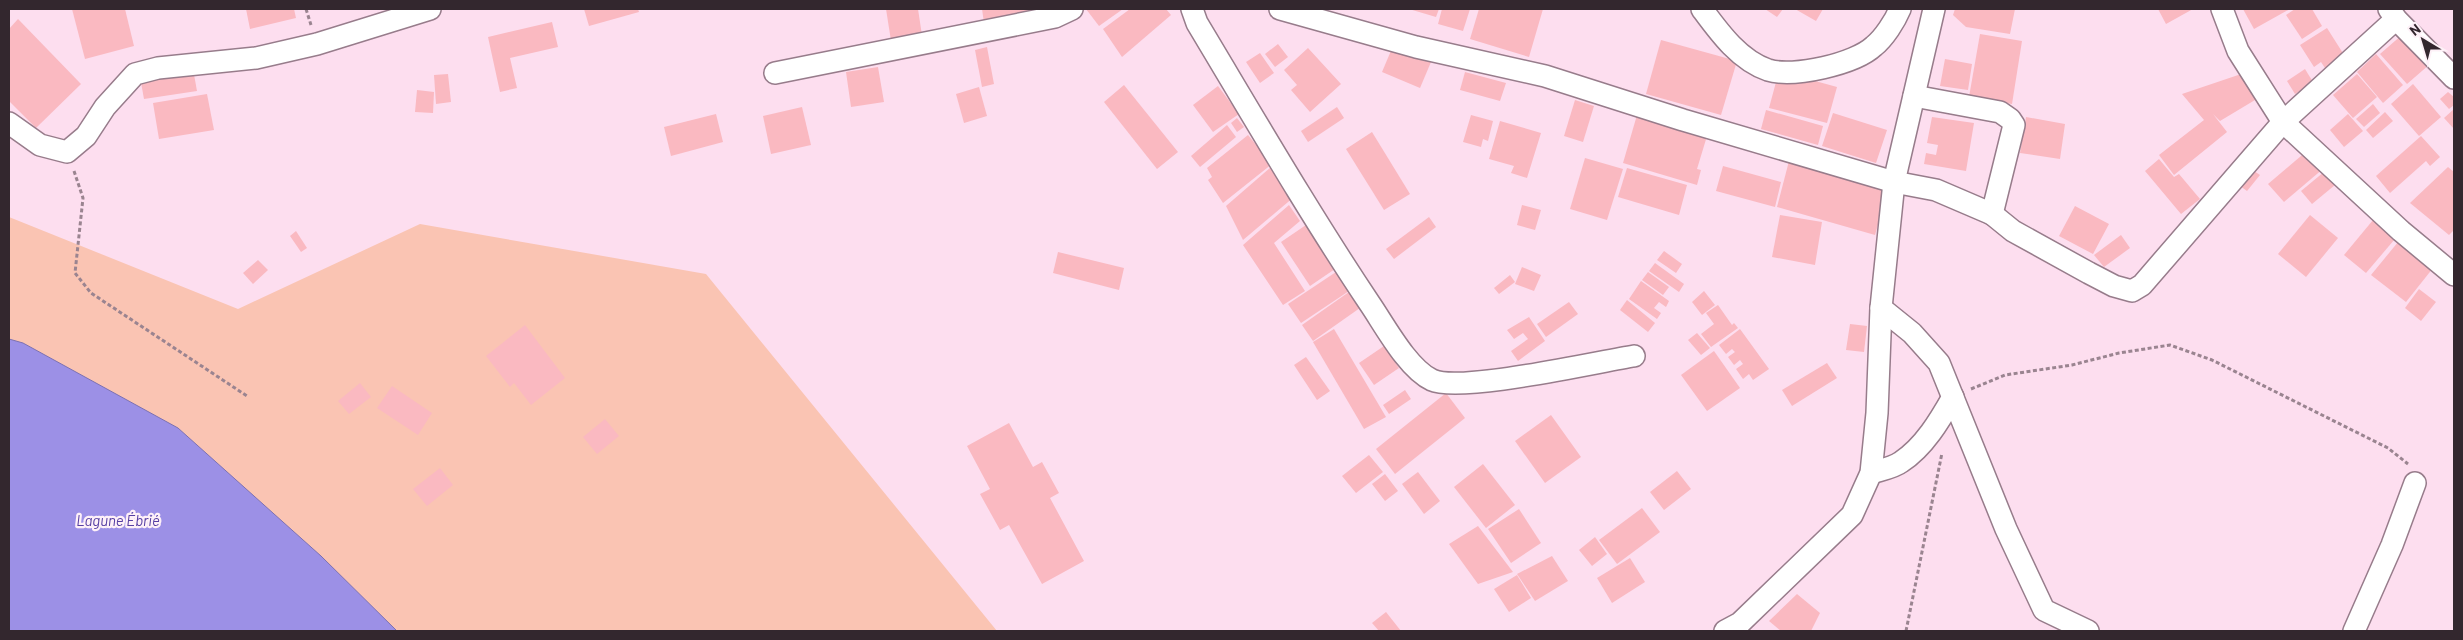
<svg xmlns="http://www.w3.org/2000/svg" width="2463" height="640" viewBox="0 0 2463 640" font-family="Barlow,sans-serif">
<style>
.green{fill:#fac4b3}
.water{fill:#9c90e6;stroke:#7c70af}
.building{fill:#fab9c1}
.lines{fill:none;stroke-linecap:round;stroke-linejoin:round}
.minor-casing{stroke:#977c8b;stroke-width:24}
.path{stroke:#9a8490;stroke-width:3;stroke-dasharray:4 2.5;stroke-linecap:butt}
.minor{stroke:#fff;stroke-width:21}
.labels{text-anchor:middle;stroke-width:4.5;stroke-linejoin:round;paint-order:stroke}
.water-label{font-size:15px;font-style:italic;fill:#563fa3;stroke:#fef1f8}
</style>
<rect width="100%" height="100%" fill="#fddeef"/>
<polygon class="green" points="9,217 238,309 420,224 706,274 997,631 397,631 321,556 178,428 23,343 9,339"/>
<polygon class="water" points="9,339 23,343 178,428 321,556 397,631 9,631"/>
<g class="building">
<polygon points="72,9 125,9 134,46 85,59"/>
<polygon points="246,9 294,9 296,18 250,29"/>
<polygon points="584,9 638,9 639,12 589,26"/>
<polygon points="886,9 918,9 923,42 892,47"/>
<polygon points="982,9 1046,9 984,23"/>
<polygon points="1086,9 1123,9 1099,26"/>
<polygon points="1130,9 1166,9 1171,15 1122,57 1103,29"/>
<polygon points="1409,9 1439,9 1436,17"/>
<polygon points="1442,9 1470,9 1463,31 1438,24"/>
<polygon points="1479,9 1543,9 1529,57 1470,39"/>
<polygon points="1765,9 1783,9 1777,17"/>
<polygon points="1795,9 1823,9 1816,21"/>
<polygon points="1955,9 2015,9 2010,34 1966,27 1953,15"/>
<polygon points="2158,9 2193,9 2166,24"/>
<polygon points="2243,9 2290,9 2254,29"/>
<polygon points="2295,9 2312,9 2322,26 2302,39 2286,15"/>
<polygon points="18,19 81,84 36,128 9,101 9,29"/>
<polygon points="552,22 558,47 510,58 517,88 500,92 488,37"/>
<polygon points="2327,28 2346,58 2327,71 2321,62 2314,67 2300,45"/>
<polygon points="1980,34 2022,41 2012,104 1969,97"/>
<polygon points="2403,34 2430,64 2407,84 2380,54"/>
<polygon points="1661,40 1737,61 1721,115 1646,94"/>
<polygon points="1278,44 1288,57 1275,67 1265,54"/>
<polygon points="1393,46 1431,62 1420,88 1382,72"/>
<polygon points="987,47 994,84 982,87 975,50"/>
<polygon points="1308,48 1341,84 1310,112 1291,90 1297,85 1284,70"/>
<polygon points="1260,53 1274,73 1260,83 1246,62"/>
<polygon points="2376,54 2403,85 2383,103 2357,72"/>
<polygon points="1945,59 1972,64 1968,90 1940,86"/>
<polygon points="878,67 884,102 851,107 846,72"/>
<polygon points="193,69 197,91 144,99 140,77"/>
<polygon points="2305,69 2313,82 2295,94 2287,81"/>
<polygon points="1779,71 1837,87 1827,123 1769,108"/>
<polygon points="2250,71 2265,94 2220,121 2213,114 2227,132 2174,175 2159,155 2204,120 2182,94"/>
<polygon points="1465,72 1506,83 1500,101 1460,90"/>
<polygon points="448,74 451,102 436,104 434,75"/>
<polygon points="2357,74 2377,97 2353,118 2333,95"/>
<polygon points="2413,84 2441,117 2419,136 2391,104"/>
<polygon points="1124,85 1178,152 1157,169 1104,102"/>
<polygon points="1218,86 1239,114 1213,132 1193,105"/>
<polygon points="979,87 987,116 964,123 956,94"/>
<polygon points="417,90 434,92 433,113 415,112"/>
<polygon points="2448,92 2454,97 2454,105 2449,109 2440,99"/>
<polygon points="207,94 214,130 159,139 153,103"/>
<polygon points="1575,100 1594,106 1583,142 1564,136"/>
<polygon points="2373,104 2380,113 2364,127 2356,119"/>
<polygon points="802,107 811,145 771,154 763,116"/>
<polygon points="1337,107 1344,118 1308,142 1301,131"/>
<polygon points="2454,109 2454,129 2444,118"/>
<polygon points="1766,110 1823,126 1818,145 1761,129"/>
<polygon points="2385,112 2393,121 2373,138 2366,130"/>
<polygon points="1833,113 1887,130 1876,163 1822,146"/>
<polygon points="716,114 723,142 671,156 664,127"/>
<polygon points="2348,114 2363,131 2344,147 2330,130"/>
<polygon points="1471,115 1493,121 1488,141 1483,139 1481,147 1463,142"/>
<polygon points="1637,115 1707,136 1697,169 1701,170 1697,185 1623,163"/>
<polygon points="1932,117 1974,123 1966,171 1924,164 1926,153 1936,155 1938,145 1927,143"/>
<polygon points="2026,117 2065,124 2060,159 2020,153"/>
<polygon points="1237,118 1244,127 1237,132 1231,123"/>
<polygon points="1500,121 1541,133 1527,178 1511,173 1514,166 1489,159"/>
<polygon points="1227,125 1236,137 1200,167 1191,156"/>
<polygon points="1372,132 1410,194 1384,210 1346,149"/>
<polygon points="1248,135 1272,164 1223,203 1208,180 1212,177 1207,168"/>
<polygon points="2421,136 2440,157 2430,166 2426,161 2390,193 2376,176"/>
<polygon points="2308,150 2324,168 2284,202 2268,184"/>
<polygon points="1585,158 1623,169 1607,220 1570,209"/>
<polygon points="2159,159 2174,177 2179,174 2200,199 2181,214 2145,171"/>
<polygon points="1789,161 1888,189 1875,235 1777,207"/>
<polygon points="1723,166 1781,182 1775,207 1716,191"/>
<polygon points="1271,167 1294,197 1243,240 1226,206"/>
<polygon points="2248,167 2260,175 2247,191 2236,183"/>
<polygon points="2330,167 2341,180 2312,204 2301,191"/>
<polygon points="2448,167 2454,172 2454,230 2449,235 2410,203"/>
<polygon points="1627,168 1687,185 1679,215 1618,197"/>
<polygon points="1289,205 1300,221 1274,243 1305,291 1283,305 1243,245"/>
<polygon points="1522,205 1541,210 1535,230 1517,225"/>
<polygon points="2075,206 2109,224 2093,254 2059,236"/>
<polygon points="2378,214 2400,233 2366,273 2344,255"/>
<polygon points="1780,215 1822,222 1815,265 1772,257"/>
<polygon points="2310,215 2338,238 2306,277 2278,254"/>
<polygon points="1429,217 1436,227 1394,259 1386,249"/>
<polygon points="1306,225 1335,269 1310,286 1281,242"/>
<polygon points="296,231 307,248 301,252 290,236"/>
<polygon points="2121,235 2130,248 2104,267 2094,255"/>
<polygon points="2403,236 2437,263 2406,302 2371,275"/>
<polygon points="1664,251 1682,264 1676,273 1657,260"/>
<polygon points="1058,252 1124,268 1119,290 1053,273"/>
<polygon points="258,260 268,270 253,284 243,273"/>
<polygon points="1655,263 1684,284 1679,292 1649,271"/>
<polygon points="1522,267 1541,275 1534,291 1515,284"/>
<polygon points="1342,268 1355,287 1301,323 1288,304"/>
<polygon points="1648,272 1669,287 1663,295 1642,280"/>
<polygon points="1510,275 1515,282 1499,294 1494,288"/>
<polygon points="1641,281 1669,301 1666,307 1659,302 1654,308 1661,313 1657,319 1629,299"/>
<polygon points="1356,287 1367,303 1313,341 1302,325"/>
<polygon points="2419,289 2436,302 2421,321 2405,308"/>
<polygon points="1704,291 1715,305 1702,315 1692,302"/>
<polygon points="1627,300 1655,323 1648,332 1620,310"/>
<polygon points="1569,302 1578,314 1546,337 1537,324"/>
<polygon points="1718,305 1732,325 1734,323 1738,328 1711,347 1701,334 1714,324 1706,313"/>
<polygon points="1529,317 1545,341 1518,361 1511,351 1528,339 1523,333 1514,339 1507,330"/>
<polygon points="1850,324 1867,326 1864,352 1846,350"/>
<polygon points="525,325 565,378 531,405 514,383 510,387 486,356"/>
<polygon points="1334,329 1386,417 1364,429 1313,342"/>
<polygon points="1740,329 1769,369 1753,380 1749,374 1743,379 1736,369 1743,364 1740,360 1734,365 1728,357 1735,352 1732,349 1726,354 1719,345"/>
<polygon points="1697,333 1710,348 1701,355 1688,340"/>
<polygon points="1384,346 1399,368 1374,385 1359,363"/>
<polygon points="1714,351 1740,388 1707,411 1681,375"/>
<polygon points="1306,357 1330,391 1317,400 1294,365"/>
<polygon points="1827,363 1837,378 1792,406 1782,390"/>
<polygon points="360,383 371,397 349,414 338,401"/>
<polygon points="392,386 432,413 418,435 377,408"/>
<polygon points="1405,390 1411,399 1389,414 1383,405"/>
<polygon points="1446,393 1465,418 1395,474 1376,449"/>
<polygon points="1551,415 1581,457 1545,483 1515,441"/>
<polygon points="605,419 619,436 597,454 583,437"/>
<polygon points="1009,423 1033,467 1042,462 1059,493 1050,498 1084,561 1042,584 1009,525 1000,530 980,494 990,489 967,446"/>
<polygon points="1369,455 1383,472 1356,493 1342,476"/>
<polygon points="1483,464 1515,505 1486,528 1454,487"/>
<polygon points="440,468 453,485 427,506 413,489"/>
<polygon points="1677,471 1691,489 1664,510 1650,492"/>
<polygon points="1418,472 1440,501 1424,514 1402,484"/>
<polygon points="1385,474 1398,491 1385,501 1372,484"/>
<polygon points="1642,508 1660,532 1617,564 1599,540"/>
<polygon points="1519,509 1541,543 1511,563 1488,529"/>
<polygon points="1478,526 1513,572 1478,584 1449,544"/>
<polygon points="1595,537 1607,554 1592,566 1579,550"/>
<polygon points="1552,556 1568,581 1535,601 1517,574"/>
<polygon points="1630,558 1645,582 1612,603 1597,578"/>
<polygon points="1517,575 1531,598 1509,612 1494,589"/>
<polygon points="1797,594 1820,613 1811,631 1781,631 1769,621"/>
<polygon points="1386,612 1401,631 1379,631 1372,623"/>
</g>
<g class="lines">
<g class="minor-casing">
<g id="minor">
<path d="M1192,9L1197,23C1254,118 1309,213 1370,304C1385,326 1408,369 1432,380C1460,393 1596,362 1634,356"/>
<polyline points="1280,9 1416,47 1545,76 1683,120 1894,182 1936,190 1992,214 2013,231 2089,273 2114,286 2132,291 2142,285 2283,122 2396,19"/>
<path d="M1702,9C1719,32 1739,60 1768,70C1793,78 1855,64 1874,46C1884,38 1895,21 1900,9"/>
<polyline points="2222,9 2238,51 2283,122 2401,231 2454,275"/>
<polyline points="2389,9 2396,19 2454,78"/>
<polyline points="775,73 1055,17 1072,9"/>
<polyline points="1914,96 2000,112 2010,119 2014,125 1992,214"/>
<polyline points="9,123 40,145 67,152 86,136 105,107 135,74 158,68 256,58 317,44 430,9"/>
<polyline points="1881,308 1912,333 1939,363 2006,529 2044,610 2088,631"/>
<path d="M1871,473C1880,470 1893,468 1901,462C1924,447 1940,420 1953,397"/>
<polyline points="1725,631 1740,623 1852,515 1871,473 1877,413 1881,308 1894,182 1934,9"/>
<polyline points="2354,631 2392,545 2415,483"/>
</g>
</g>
<g class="path">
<polyline points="306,9 311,25"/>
<polyline points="74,171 83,198 75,273 91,293 247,396"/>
<polyline points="1971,389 2005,375 2072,365 2119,353 2170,345 2212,360 2388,448 2408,464"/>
<polyline points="1906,631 1942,453"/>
</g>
<use href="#minor" class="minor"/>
</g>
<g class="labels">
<g class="water-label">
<text x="118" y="526">Lagune Ébrié</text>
</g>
</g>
<rect width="2463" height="640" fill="none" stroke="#33272e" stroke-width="20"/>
<g transform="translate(2423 40) rotate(322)" stroke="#fef1f8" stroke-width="4" paint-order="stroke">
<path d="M0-4L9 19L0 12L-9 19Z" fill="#33272e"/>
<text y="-8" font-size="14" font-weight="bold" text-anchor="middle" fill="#33272e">N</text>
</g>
</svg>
